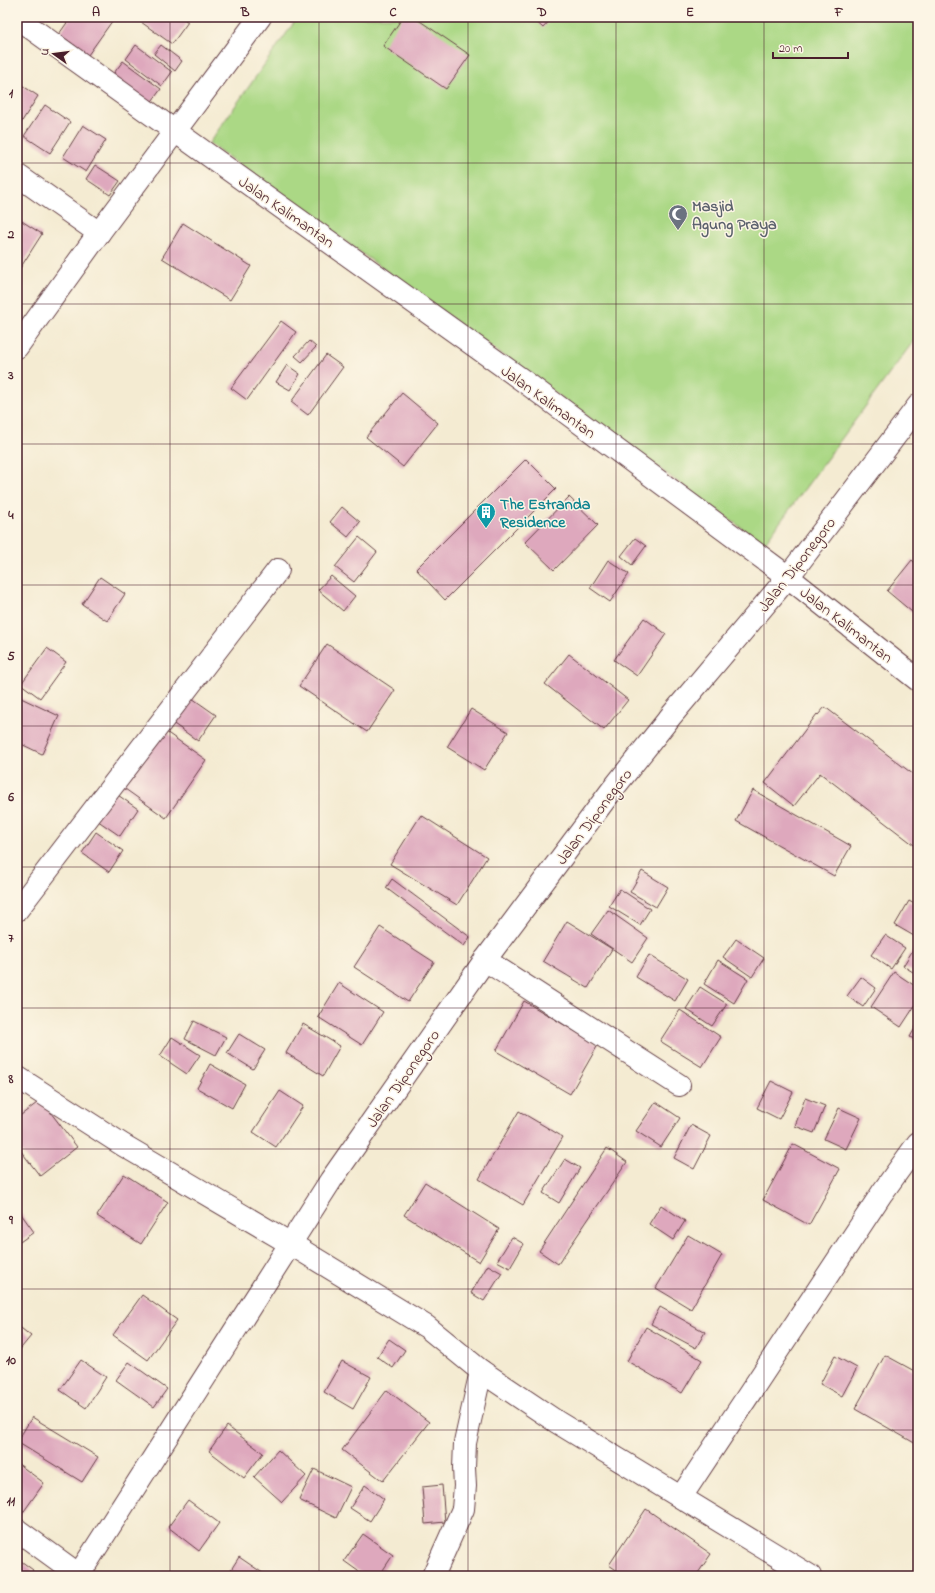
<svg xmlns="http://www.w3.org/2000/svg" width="935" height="1593" viewBox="0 0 935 1593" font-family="'Indie Flower',sans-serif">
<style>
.green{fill:#abd885;stroke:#7a7c58}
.building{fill:#dea8bd}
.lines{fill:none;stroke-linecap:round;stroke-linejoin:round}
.street-casing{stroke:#643e44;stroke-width:24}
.secondary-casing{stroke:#643e44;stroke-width:24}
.street{stroke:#fff;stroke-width:22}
.secondary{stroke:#fff;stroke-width:22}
.grid{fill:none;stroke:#4a1f2b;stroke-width:1;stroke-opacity:0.55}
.labels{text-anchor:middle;stroke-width:3;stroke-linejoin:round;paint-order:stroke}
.worship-label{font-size:16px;font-weight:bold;fill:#5b616d;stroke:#fcf5e5;text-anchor:start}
.street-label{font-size:16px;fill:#4a1f2b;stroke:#fcf5e5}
.culture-label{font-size:16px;font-weight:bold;fill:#0d838f;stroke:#fcf5e5;text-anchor:start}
.neatline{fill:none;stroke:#4a1f2b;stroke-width:1.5}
.grid-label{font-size:13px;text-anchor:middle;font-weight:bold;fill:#4a1f2b}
</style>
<rect width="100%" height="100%" fill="#fcf5e5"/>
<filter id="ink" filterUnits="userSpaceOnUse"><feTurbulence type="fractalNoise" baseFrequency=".025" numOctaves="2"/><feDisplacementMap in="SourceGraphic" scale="8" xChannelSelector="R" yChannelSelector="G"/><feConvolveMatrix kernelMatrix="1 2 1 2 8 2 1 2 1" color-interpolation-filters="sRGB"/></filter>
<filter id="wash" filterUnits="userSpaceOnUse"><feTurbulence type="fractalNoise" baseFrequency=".012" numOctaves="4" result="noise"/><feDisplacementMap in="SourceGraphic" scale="16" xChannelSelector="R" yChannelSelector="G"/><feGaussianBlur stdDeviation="0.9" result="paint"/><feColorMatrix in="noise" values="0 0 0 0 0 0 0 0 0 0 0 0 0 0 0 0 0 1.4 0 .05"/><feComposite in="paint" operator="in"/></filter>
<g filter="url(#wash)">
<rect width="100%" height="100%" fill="#f4ebd2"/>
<polygon class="green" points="298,17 918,17 918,335 764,544 209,143"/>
<g id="blocks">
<g class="building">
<polygon points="71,17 115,17 88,55 59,34"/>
<polygon points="134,17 181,17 188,22 172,44"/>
<polygon points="403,17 414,17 470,55 446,89 383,46"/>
<polygon points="531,17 553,17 543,28"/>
<polygon points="136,45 172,72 162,86 126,59"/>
<polygon points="161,45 182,61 175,71 154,54"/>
<polygon points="123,61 161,89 147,108 108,81"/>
<polygon points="17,82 38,96 17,129"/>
<polygon points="45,105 70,122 50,153 24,136"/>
<polygon points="83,125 106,140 86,172 63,157"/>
<polygon points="95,165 120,181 110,195 86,179"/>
<polygon points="17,218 42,234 17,273"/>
<polygon points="183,223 251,266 230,300 162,258"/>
<polygon points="281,321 296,332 247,400 231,388"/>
<polygon points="309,341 316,347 302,362 295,356"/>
<polygon points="326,355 343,367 308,415 291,402"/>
<polygon points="287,365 300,374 290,390 276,382"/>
<polygon points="402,393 438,423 403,467 366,437"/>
<polygon points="526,459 556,489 445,600 416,569"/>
<polygon points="569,497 598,525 554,570 525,542"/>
<polygon points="342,507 360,522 348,537 330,522"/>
<polygon points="359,537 377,552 354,582 335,567"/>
<polygon points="635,538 646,546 632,565 621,556"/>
<polygon points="608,560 629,574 610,602 590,588"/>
<polygon points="912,560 918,566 918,617 887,591"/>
<polygon points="331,576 355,596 343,611 318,590"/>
<polygon points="100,577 125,594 107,621 82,604"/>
<polygon points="644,618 666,634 637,676 614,660"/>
<polygon points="327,644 395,690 367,732 299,686"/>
<polygon points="47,648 66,662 40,698 21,684"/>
<polygon points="569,654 628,700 604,730 545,684"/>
<polygon points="189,696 216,715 198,741 171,722"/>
<polygon points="21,698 59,716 42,754 17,742 17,705"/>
<polygon points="825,707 918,778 918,848 820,773 794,806 765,783 817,714 818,715"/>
<polygon points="471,709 508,732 484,770 447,747"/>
<polygon points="159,727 206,760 166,818 118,784"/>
<polygon points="753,790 851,846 834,876 736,821"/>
<polygon points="112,791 138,809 120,836 94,818"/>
<polygon points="421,815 487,857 457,905 390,864"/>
<polygon points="96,832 123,851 109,872 82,853"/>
<polygon points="642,871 668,887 656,907 630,892"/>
<polygon points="392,879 470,937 464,946 386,888"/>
<polygon points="620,889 650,909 640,925 609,906"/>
<polygon points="909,901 918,906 918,928 914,936 895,925"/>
<polygon points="608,910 648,938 632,962 591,934"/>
<polygon points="567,921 612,949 588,988 543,961"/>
<polygon points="380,927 434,962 408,1002 354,967"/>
<polygon points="885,935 905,948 891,969 871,955"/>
<polygon points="736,939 764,958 752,977 723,957"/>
<polygon points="918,942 918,975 903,966"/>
<polygon points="649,955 688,979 675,1001 636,977"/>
<polygon points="718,960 748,979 734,1003 704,984"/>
<polygon points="894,972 918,988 918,1001 901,1027 871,1007"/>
<polygon points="861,977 876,988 863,1007 847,996"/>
<polygon points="339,983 383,1012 362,1045 318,1017"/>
<polygon points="700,987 727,1004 712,1026 686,1009"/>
<polygon points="524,1001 598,1045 570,1094 496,1051"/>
<polygon points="680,1010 721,1037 702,1067 660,1041"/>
<polygon points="194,1021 226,1037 216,1055 185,1039"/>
<polygon points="918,1023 918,1041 910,1037"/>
<polygon points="303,1024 340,1046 323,1076 286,1053"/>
<polygon points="239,1034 265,1050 253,1069 227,1053"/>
<polygon points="172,1037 200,1055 187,1074 160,1056"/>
<polygon points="210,1064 245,1084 232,1108 197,1088"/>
<polygon points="771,1081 793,1092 779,1119 757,1108"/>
<polygon points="280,1091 303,1106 276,1147 253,1132"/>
<polygon points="805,1098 825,1106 814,1133 795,1126"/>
<polygon points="41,1100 77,1147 40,1176 17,1146 17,1118"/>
<polygon points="656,1102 680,1118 661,1147 636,1131"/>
<polygon points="839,1108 861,1118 846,1149 824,1139"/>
<polygon points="519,1111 563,1137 523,1205 479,1179"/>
<polygon points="691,1125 711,1136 694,1169 674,1158"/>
<polygon points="793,1144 840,1169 809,1225 763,1200"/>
<polygon points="607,1148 627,1162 558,1264 539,1251"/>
<polygon points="565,1159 580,1168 559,1203 543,1193"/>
<polygon points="124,1174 168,1202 141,1244 97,1216"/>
<polygon points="425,1182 499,1229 479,1262 404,1215"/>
<polygon points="661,1205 685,1221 673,1240 649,1224"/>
<polygon points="19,1211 34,1232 17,1244 17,1213"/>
<polygon points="688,1235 722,1255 691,1309 656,1288"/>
<polygon points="512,1237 524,1244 510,1268 497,1261"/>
<polygon points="488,1265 502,1273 484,1301 471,1293"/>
<polygon points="142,1295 177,1320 148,1360 113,1335"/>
<polygon points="660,1307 705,1332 696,1348 651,1324"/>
<polygon points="17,1325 31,1336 17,1353"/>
<polygon points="646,1327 702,1360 682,1393 627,1361"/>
<polygon points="389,1339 405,1350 393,1368 377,1357"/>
<polygon points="885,1355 918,1373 918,1445 855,1409"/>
<polygon points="835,1356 857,1368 842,1396 820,1384"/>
<polygon points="81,1360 106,1377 86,1408 60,1390"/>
<polygon points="342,1361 371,1377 353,1409 324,1392"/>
<polygon points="129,1362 167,1389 154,1407 116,1380"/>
<polygon points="387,1390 429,1422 383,1481 342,1450"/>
<polygon points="32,1417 98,1457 82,1482 17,1442"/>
<polygon points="227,1426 263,1453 244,1478 209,1451"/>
<polygon points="278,1450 306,1476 282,1502 254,1477"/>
<polygon points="17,1463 44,1483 17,1521"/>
<polygon points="314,1469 351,1487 336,1518 299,1500"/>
<polygon points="365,1485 384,1499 370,1521 350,1508"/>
<polygon points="442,1485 445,1522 425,1524 422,1487"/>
<polygon points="188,1500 219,1523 199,1551 168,1527"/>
<polygon points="646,1509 711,1554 696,1576 625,1576 609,1565"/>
<polygon points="363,1534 393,1555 379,1576 365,1576 344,1561"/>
<polygon points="239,1557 267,1576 227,1576"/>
<polygon points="17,1558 33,1570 29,1576 17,1576"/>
</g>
</g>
</g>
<g filter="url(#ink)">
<use href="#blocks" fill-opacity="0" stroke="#643e44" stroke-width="1"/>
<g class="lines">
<g class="street-casing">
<g id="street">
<polyline points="17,18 525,382 788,577 918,680"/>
<polyline points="17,175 99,233"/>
<polyline points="17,910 278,570"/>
<polyline points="485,960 679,1085"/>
<polyline points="681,1497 882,1193 918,1143"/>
<polyline points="17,1530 79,1575"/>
<polyline points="433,1576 463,1509 465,1486 464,1468 465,1443 481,1371"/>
</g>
</g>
<g class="secondary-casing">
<g id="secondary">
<polyline points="17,347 99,233 260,17"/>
<polyline points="17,1077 123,1145 291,1244 427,1327 481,1371 557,1422 810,1576"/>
<polyline points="78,1576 331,1180 485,960 612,790 671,716 788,577 918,406"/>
</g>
</g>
<use href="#street" class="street"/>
<use href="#secondary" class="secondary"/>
</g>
</g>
<path class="grid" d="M170,17V1576M319,17V1576M468,17V1576M616,17V1576M764,17V1576M17,163H918M17,304H918M17,444H918M17,585H918M17,726H918M17,867H918M17,1008H918M17,1149H918M17,1289H918M17,1430H918"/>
<defs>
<g id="mosque-pin" transform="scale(1)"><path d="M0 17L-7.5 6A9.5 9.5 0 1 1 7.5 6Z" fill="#6b7280" stroke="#fcf5e5"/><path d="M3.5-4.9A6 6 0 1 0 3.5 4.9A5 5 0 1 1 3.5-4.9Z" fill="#fff"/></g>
<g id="building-pin" transform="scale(1)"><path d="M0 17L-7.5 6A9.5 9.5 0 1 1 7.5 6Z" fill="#0f9aa8" stroke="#fcf5e5"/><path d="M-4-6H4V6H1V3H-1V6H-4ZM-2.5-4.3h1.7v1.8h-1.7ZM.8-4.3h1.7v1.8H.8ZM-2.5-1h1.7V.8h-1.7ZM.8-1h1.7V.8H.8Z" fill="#fff"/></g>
</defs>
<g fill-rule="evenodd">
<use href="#mosque-pin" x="678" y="214"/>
<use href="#building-pin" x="486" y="512"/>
</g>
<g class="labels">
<g class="worship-label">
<text x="692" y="211">Masjid<tspan x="692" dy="18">Agung Praya</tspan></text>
</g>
<g class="street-label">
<text transform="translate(287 211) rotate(35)" y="6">Jalan Kalimantan</text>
<text transform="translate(549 401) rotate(36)" y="6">Jalan Kalimantan</text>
<text transform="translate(796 564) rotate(-52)" y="6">Jalan Diponegoro</text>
<text transform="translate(847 624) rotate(38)" y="6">Jalan Kalimantan</text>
<text transform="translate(593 816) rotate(-53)" y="6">Jalan Diponegoro</text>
<text transform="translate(402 1078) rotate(-55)" y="6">Jalan Diponegoro</text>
</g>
<g class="culture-label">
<text x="500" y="509">The Estranda<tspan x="500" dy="18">Residence</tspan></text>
</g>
</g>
<rect width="935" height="1593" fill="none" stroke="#fcf5e5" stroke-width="44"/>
<g transform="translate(54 54) rotate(284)" stroke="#fcf5e5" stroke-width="3" paint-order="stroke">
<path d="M0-3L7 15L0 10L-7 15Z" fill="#4a1f2b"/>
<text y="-6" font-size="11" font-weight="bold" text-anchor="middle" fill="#4a1f2b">U</text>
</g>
<path d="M773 52v6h75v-6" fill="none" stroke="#4a1f2b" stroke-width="2"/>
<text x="779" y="52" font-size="12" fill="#4a1f2b" stroke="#fcf5e5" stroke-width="3" paint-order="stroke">20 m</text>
<rect x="22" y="22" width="891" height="1549" class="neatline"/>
<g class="grid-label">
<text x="96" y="16">A</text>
<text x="245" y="16">B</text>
<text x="393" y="16">C</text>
<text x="542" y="16">D</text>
<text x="690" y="16">E</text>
<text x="839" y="16">F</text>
<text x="11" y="97">1</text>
<text x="11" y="238">2</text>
<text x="11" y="379">3</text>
<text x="11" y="519">4</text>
<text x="11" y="660">5</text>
<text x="11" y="801">6</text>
<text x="11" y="942">7</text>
<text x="11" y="1083">8</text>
<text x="11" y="1224">9</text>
<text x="11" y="1364">10</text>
<text x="11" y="1505">11</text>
</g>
</svg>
